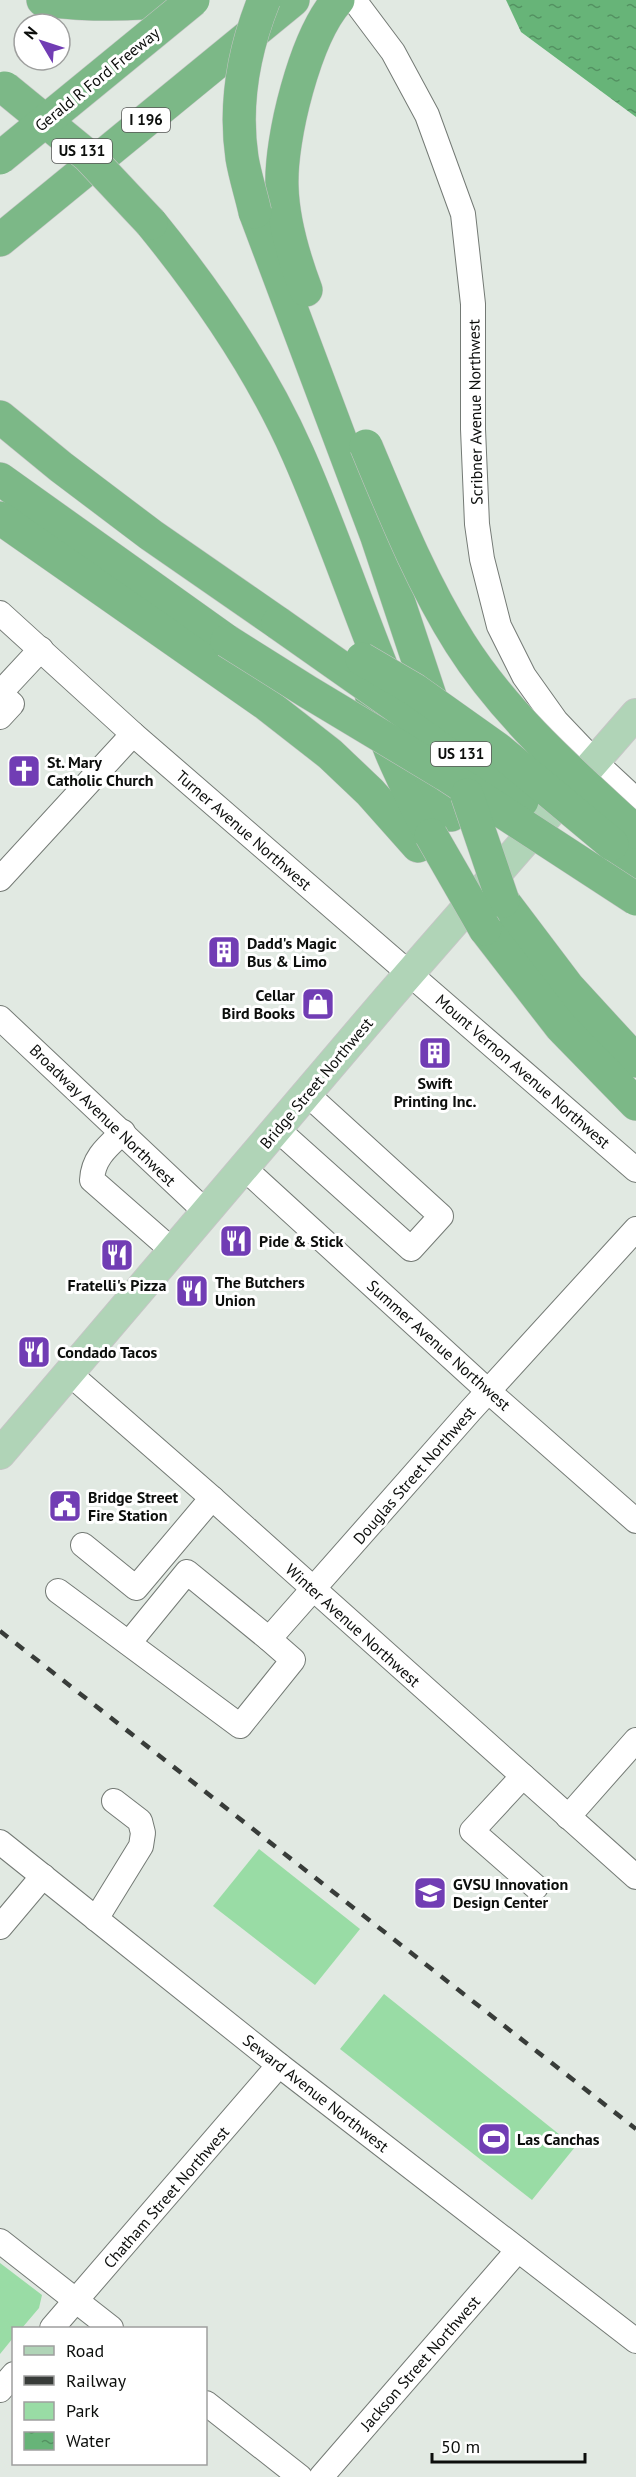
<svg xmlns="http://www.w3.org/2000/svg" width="636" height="2477" viewBox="0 0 636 2477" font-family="'PT Sans',sans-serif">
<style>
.park{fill:#99dca5}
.water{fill:url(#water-ripples)}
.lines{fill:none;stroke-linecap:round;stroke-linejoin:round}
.minor-casing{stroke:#747a75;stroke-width:26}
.major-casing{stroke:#c5c5c5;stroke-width:32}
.highway-casing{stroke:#c5c5c5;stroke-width:34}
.minor{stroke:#fff;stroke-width:24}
.major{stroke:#b0d4b7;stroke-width:30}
.highway{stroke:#7cb887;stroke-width:33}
.rail{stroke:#383c39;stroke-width:4.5;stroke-dasharray:10 10;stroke-linecap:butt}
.highway-bridge-casing{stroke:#c5c5c5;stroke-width:34;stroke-linecap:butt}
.highway-bridge{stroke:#7cb887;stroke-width:33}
.labels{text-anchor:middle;stroke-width:6;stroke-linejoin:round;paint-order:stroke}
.shield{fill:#fff;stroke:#555655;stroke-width:1.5}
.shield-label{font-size:15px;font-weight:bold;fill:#0c0e0c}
.street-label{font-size:16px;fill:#0c0e0c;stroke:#fff}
.poi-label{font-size:16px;font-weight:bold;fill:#0c0e0c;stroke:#fff;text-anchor:start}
</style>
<defs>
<pattern id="water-ripples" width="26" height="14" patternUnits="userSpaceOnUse" patternTransform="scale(1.5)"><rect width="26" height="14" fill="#67b478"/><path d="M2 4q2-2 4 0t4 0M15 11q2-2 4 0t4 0" fill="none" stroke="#539161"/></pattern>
</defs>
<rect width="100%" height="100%" fill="#e1e9e2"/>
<g class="park">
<polygon points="259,1849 360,1929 315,1985 213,1906"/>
<polygon points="384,1994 575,2147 532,2200 340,2049"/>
<polygon points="0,2263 42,2295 39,2308 22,2328 14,2328 13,2338 0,2354"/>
</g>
<polygon class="water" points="506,0 636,0 636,117 521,32"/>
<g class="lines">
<g class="minor-casing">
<g id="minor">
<polyline points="354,0 393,52 427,115 463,214 473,304 473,429 477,524 482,559 499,626 524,676 556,721 595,762 636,800"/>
<polyline points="0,613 133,734 636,1170"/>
<polyline points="0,693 41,649"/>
<polyline points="0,693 12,704 0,717"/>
<polyline points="0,879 133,734"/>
<polyline points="0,1018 206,1212"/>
<polyline points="277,1129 411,1249 441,1216 307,1094"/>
<path d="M123,1132C107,1147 93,1158 92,1180L173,1251"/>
<polyline points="244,1168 488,1391 636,1521"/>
<polyline points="70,1374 212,1498 636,1877"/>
<polyline points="83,1545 136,1588 212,1498"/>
<polyline points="58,1591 240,1726 293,1660 269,1639 470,1411 636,1229"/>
<polyline points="129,1643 187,1572 269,1639"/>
<polyline points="523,1776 472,1831 536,1887"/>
<polyline points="568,1817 636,1740"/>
<polyline points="0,1842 279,2065 636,2341"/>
<polyline points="96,1919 141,1846 143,1833 140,1821 114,1801"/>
<polyline points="0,1927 43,1876"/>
<polyline points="0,2241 111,2328"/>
<polyline points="52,2328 279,2065"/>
<polyline points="0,2390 14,2374"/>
<polyline points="206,2403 300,2477"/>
<polyline points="321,2477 518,2250"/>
</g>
</g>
<g class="major-casing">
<polyline id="major" points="0,1454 388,998 636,714"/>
</g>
<g class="highway-casing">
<g id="highway">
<path d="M43,0C86,5 129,6 172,0"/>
<polyline points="255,212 377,537 437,717"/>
<path d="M151,223C208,293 261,370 298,454C332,531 358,610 390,688"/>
<polyline points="0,240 293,0"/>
<path d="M306,290C294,258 283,222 282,187C280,139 305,37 338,0"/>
<polyline points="0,417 61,467 151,535 278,623"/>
<polyline points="0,479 227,641"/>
<polyline points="0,518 266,704 330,754 370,792 418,846"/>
<path d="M365,668C376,728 404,782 431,835"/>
<polyline points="419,751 451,815"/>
<polyline points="612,844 636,864"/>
<polyline points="503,901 568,987 636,1061"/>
<polyline points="485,929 561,1027 636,1104"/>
</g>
</g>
<use href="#minor" class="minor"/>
<use href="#major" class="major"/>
<use href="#highway" class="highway"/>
<polyline class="rail" points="0,1631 636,2129"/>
<g class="highway-bridge-casing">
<g id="highway-bridge">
<polyline points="5,88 88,156 151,223"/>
<polyline points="0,158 193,0"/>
<path d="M255,212C251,194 245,176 242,158C234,104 244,50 264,0"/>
<path d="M366,446C394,513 421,581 460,643C506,716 573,774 636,832"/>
<polyline points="278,623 423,725 522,801"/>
<polyline points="227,641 308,692 446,775 636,899"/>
<polyline points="362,659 415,690 498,749 612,844"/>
<polyline points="467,795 503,901"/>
<polyline points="431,835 485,929"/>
</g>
</g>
<use href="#highway-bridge" class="highway-bridge"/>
</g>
<defs>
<g id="church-square" transform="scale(1.725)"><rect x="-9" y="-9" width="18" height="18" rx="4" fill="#713db4" stroke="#fff"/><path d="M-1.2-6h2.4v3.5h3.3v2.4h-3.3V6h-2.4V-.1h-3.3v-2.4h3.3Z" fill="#fff"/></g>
<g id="building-square" transform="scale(1.725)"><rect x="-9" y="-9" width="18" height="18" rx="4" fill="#713db4" stroke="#fff"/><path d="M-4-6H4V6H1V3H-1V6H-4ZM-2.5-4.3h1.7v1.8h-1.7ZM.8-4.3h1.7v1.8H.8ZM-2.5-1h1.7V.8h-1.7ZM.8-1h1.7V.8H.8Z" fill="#fff"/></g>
<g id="shop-square" transform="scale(1.725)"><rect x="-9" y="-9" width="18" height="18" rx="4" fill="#713db4" stroke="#fff"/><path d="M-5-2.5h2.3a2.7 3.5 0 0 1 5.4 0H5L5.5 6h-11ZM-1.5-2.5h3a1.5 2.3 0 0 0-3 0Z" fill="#fff"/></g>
<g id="restaurant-square" transform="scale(1.725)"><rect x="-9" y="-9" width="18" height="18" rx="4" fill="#713db4" stroke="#fff"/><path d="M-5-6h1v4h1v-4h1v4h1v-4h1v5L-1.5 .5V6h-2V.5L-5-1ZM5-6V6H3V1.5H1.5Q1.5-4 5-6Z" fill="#fff"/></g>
<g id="civic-square" transform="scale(1.725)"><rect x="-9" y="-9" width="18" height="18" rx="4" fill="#713db4" stroke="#fff"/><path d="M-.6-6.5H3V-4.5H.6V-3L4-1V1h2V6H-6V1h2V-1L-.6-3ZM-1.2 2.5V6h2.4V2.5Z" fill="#fff"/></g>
<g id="university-square" transform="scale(1.725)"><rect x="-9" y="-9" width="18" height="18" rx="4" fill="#713db4" stroke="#fff"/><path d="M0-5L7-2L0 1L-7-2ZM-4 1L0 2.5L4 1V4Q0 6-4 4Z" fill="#fff"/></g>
<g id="stadium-square" transform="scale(1.725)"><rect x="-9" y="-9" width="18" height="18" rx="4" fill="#713db4" stroke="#fff"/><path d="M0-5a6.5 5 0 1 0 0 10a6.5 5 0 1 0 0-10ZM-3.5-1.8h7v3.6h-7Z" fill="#fff"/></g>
</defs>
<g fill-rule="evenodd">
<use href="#church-square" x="24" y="771"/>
<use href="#building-square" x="224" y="952"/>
<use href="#shop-square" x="318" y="1004"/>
<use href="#building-square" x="435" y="1053"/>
<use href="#restaurant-square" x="236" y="1241"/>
<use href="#restaurant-square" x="117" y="1255"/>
<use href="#restaurant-square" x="192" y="1291"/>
<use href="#restaurant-square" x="34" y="1352"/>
<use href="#civic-square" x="65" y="1506"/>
<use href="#university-square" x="430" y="1893"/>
<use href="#stadium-square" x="494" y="2139"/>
</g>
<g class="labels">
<g class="shield">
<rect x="122" y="108" width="48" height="24" rx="4.5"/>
<rect x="52" y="139" width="60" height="24" rx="4.5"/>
<rect x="431" y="742" width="60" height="24" rx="4.5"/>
</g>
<g class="shield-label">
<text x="146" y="125">I 196</text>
<text x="82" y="156">US 131</text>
<text x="461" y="759">US 131</text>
</g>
<g class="street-label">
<text transform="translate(97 79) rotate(-39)" y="6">Gerald R Ford Freeway</text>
<text transform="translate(475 412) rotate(-91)" y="6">Scribner Avenue Northwest</text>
<text transform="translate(244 830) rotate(41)" y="6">Turner Avenue Northwest</text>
<text transform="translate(523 1071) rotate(41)" y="6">Mount Vernon Avenue Northwest</text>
<text transform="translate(316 1083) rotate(-50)" y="6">Bridge Street Northwest</text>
<text transform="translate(103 1115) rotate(44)" y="6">Broadway Avenue Northwest</text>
<text transform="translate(439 1345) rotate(42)" y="6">Summer Avenue Northwest</text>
<text transform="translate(414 1475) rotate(-49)" y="6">Douglas Street Northwest</text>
<text transform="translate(353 1625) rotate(42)" y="6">Winter Avenue Northwest</text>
<text transform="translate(316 2093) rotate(38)" y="6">Seward Avenue Northwest</text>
<text transform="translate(166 2197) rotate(-49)" y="6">Chatham Street Northwest</text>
<text transform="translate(420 2363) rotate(-49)" y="6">Jackson Street Northwest</text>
</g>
<g class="poi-label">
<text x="47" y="768">St. Mary<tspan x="47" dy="18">Catholic Church</tspan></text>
<text x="247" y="949">Dadd's Magic<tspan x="247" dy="18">Bus &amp; Limo</tspan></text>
<text x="295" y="1001" text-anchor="end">Cellar<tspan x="295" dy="18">Bird Books</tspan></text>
<text x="435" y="1089" text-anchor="middle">Swift<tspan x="435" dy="18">Printing Inc.</tspan></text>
<text x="259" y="1247">Pide &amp; Stick</text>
<text x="215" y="1288">The Butchers<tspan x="215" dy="18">Union</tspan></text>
<text x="117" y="1291" text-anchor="middle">Fratelli's Pizza</text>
<text x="57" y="1358">Condado Tacos</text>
<text x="88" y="1503">Bridge Street<tspan x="88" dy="18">Fire Station</tspan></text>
<text x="453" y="1890">GVSU Innovation<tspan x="453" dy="18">Design Center</tspan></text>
<text x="517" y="2145">Las Canchas</text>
</g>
</g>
<rect x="12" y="2327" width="195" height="138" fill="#ffffff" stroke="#9e9f9e" stroke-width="1.5"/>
<rect x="24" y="2346" width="30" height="9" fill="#b0d4b7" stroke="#9e9f9e" stroke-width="1.5"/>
<text x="66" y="2357" font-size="18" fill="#0c0e0c">Road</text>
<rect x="24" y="2376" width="30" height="9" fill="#383c39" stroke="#9e9f9e" stroke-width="1.5"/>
<text x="66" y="2387" font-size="18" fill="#0c0e0c">Railway</text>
<rect x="24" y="2402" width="30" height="18" fill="#99dca5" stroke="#9e9f9e" stroke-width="1.5"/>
<text x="66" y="2417" font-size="18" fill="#0c0e0c">Park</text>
<rect x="24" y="2432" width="30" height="18" fill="url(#water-ripples)" stroke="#9e9f9e" stroke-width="1.5"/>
<text x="66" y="2447" font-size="18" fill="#0c0e0c">Water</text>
<g transform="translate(42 42) rotate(309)"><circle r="28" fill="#ffffff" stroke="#9e9f9e" stroke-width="1.5"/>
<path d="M0-4.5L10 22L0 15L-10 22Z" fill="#713db4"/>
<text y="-9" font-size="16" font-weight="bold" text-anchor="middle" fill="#0c0e0c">N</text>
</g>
<path d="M432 2453v9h153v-9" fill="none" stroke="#0c0e0c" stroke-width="3"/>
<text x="441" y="2453" font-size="18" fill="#0c0e0c" stroke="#ffffff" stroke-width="4.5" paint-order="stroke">50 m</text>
</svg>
